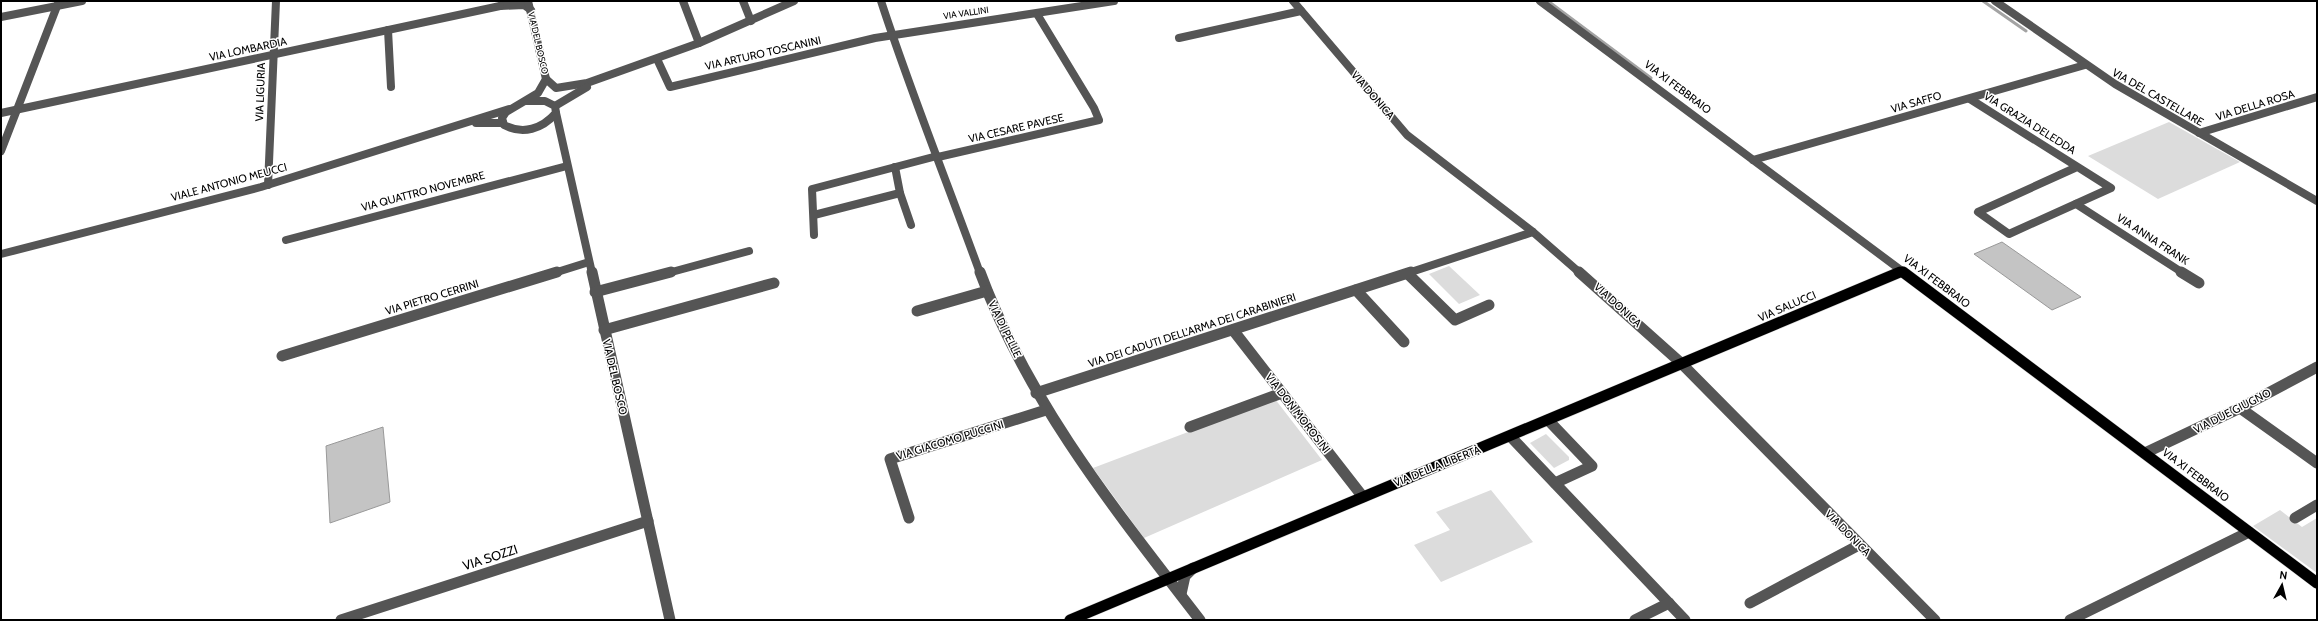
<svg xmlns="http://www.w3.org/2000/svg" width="2318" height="621" viewBox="0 0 2318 621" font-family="Cabin,sans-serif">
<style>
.green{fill:#dcdcdc}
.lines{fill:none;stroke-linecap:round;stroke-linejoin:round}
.stream{stroke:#a3a3a3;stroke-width:3}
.building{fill:#c4c4c4;stroke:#999}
.major-far1-casing{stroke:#dbdbdb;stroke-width:10}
.major-casing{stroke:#dbdbdb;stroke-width:12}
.minor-far1{stroke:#555;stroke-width:8}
.minor{stroke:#555;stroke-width:11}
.major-far1{stroke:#000;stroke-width:8}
.major{stroke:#000;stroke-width:11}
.labels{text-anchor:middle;stroke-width:3;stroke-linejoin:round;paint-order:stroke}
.far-street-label{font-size:9px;fill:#000;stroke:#fff}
.street-label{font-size:11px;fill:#000;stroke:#fff}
.near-street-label{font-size:13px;fill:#000;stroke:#fff}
</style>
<rect width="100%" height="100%" fill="#fff"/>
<g class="green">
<polygon points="2169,122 2240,162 2158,199 2088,156"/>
<polygon points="1449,266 1480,295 1459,304 1429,274"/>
<polygon points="1275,399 1322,460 1144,538 1093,468"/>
<polygon points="1546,434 1569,457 1569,460 1554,468 1530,443"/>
<polygon points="1491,490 1533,542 1441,582 1414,545 1450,530 1436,512"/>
<polygon points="2280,510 2302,527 2317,518 2317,573 2253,526"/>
</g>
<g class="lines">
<g class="stream">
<polyline points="1548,1 1651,78"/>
<polyline points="1983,1 2026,31"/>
</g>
</g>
<g class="building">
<polygon points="2002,242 2081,297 2052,310 1974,254"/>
<polygon points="383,427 390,502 330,523 326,446"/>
</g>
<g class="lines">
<g class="major-far1-casing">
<polyline id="major-far1" points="1898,273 1902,271 1904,273"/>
</g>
<g class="major-casing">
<g id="major">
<polyline points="1903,272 2317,583"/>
<polyline points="1070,620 1900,272"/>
</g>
</g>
<g class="minor-far1">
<polyline points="516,1 500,6 524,5 531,10"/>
<polyline points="683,1 699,43"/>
<polyline points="743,1 751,21"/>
<path d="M881,1C911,93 947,182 980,273"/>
<polyline points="1293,1 1407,135 1533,232 1580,273"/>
<polyline points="1540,1 1902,271"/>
<polyline points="1995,1 2115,84 2317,201"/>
<polyline points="1,17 82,1"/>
<polyline points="388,30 391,87"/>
<polyline points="1179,38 1301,11"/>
<polyline points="657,59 670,87 875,38 1114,1"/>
<polyline points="546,79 556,88 587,83 699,43 794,1"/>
<polyline points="1970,99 2111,188 2009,234 1978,212 2077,167"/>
<path d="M527,101H545L555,106L556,113C542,129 523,135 504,125L502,118L506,112L538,93L546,79L528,1"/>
<polyline points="555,106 587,87"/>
<polyline points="1,113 500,6"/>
<polyline points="556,113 592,273"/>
<polyline points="476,123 503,123"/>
<polyline points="2199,133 2317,97"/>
<polyline points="1,151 59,1"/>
<polyline points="938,157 1099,120 1094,108 1037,14"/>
<polyline points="1753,160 2085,65"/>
<polyline points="268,185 276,1"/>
<polyline points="900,193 911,225"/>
<polyline points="2076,204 2183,273"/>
<polyline points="814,215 900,193 895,167"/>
<polyline points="814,235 812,189 937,156"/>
<polyline points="286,240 567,166"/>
<polyline points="1,254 261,187 509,109"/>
<polyline points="554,273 589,262"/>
<polyline points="668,273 749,251"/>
<polyline points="1408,273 1533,232"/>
</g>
<g class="minor">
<polyline points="592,272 670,620"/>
<path d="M980,272C1028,402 1116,511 1200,620"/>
<polyline points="1579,272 1681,363 1935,620"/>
<polyline points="2181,272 2199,283"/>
<polyline points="1408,274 1455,320 1489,305"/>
<polyline points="1356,290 1404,342"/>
<polyline points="595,292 671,272"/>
<polyline points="917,311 987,291"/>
<polyline points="604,330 774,283"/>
<polyline points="1233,330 1363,497"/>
<polyline points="282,356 557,272"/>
<polyline points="1036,393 1411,272"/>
<polyline points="2240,408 2317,463"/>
<polyline points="1548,420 1592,466 1555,483"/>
<polyline points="1190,427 1282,393"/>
<polyline points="1510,436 1685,620"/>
<polyline points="2145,453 2240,408 2317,367"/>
<polyline points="909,518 890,459 1046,410"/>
<polyline points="2295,518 2317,505"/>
<polyline points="1181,594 1185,576 1193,568"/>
<polyline points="1750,603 1859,545"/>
<polyline points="341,620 648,521"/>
<polyline points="1635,620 1669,603"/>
<polyline points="2070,620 2249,532"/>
</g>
<use href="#major-far1" class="major-far1"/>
<use href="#major" class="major"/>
</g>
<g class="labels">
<g class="far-street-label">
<text transform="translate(966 13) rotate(-8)" y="3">VIA VALLINI</text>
<text transform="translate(538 43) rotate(77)" y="3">VIA DEL BOSCO</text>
</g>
<g class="street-label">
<text transform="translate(248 49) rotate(-12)" y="4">VIA LOMBARDIA</text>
<text transform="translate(763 53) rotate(-13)" y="4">VIA ARTURO TOSCANINI</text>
<text transform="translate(1678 87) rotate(37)" y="4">VIA XI FEBBRAIO</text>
<text transform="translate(260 92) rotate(-88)" y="4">VIA LIGURIA</text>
<text transform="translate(1373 95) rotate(49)" y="4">VIA DONICA</text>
<text transform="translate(2158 97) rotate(30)" y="4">VIA DEL CASTELLARE</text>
<text transform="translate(1916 102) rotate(-16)" y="4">VIA SAFFO</text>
<text transform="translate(2255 105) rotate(-17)" y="4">VIA DELLA ROSA</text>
<text transform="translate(2030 123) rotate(32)" y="4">VIA GRAZIA DELEDDA</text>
<text transform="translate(1016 128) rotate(-13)" y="4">VIA CESARE PAVESE</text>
<text transform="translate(229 182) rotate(-15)" y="4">VIALE ANTONIO MEUCCI</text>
<text transform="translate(423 191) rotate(-15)" y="4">VIA QUATTRO NOVEMBRE</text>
<text transform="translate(2153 239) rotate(33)" y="4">VIA ANNA FRANK</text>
<text transform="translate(1937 281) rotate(37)" y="4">VIA XI FEBBRAIO</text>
<text transform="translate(432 297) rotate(-17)" y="4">VIA PIETRO CERRINI</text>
<text transform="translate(1618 305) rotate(42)" y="4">VIA DONICA</text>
<text transform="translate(1787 306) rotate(-23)" y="4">VIA SALUCCI</text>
<text transform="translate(1005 329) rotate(64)" y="4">VIA DI PELLE</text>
<text transform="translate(1192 330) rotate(-18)" y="4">VIA DEI CADUTI DELL'ARMA DEI CARABINIERI</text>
<text transform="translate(615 377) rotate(77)" y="4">VIA DEL BOSCO</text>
<text transform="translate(2232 411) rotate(-27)" y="4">VIA DUE GIUGNO</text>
<text transform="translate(1298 413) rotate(52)" y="4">VIA DON MOROSINI</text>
<text transform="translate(950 440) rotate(-17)" y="4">VIA GIACOMO PUCCINI</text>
<text transform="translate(1437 466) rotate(-22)" y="4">VIA DELLA LIBERTÀ</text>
<text transform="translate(2196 475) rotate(37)" y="4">VIA XI FEBBRAIO</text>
<text transform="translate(1848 533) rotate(45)" y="4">VIA DONICA</text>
</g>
<g class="near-street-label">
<text transform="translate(490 557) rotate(-18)" y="5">VIA SOZZI</text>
</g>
</g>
<rect width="2318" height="621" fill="none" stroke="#000000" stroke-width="4"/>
<g transform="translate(2282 585) rotate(8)" stroke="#ffffff" stroke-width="3" paint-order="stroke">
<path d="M0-3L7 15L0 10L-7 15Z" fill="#000000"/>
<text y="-6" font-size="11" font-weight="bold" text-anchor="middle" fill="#000000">N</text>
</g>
</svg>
